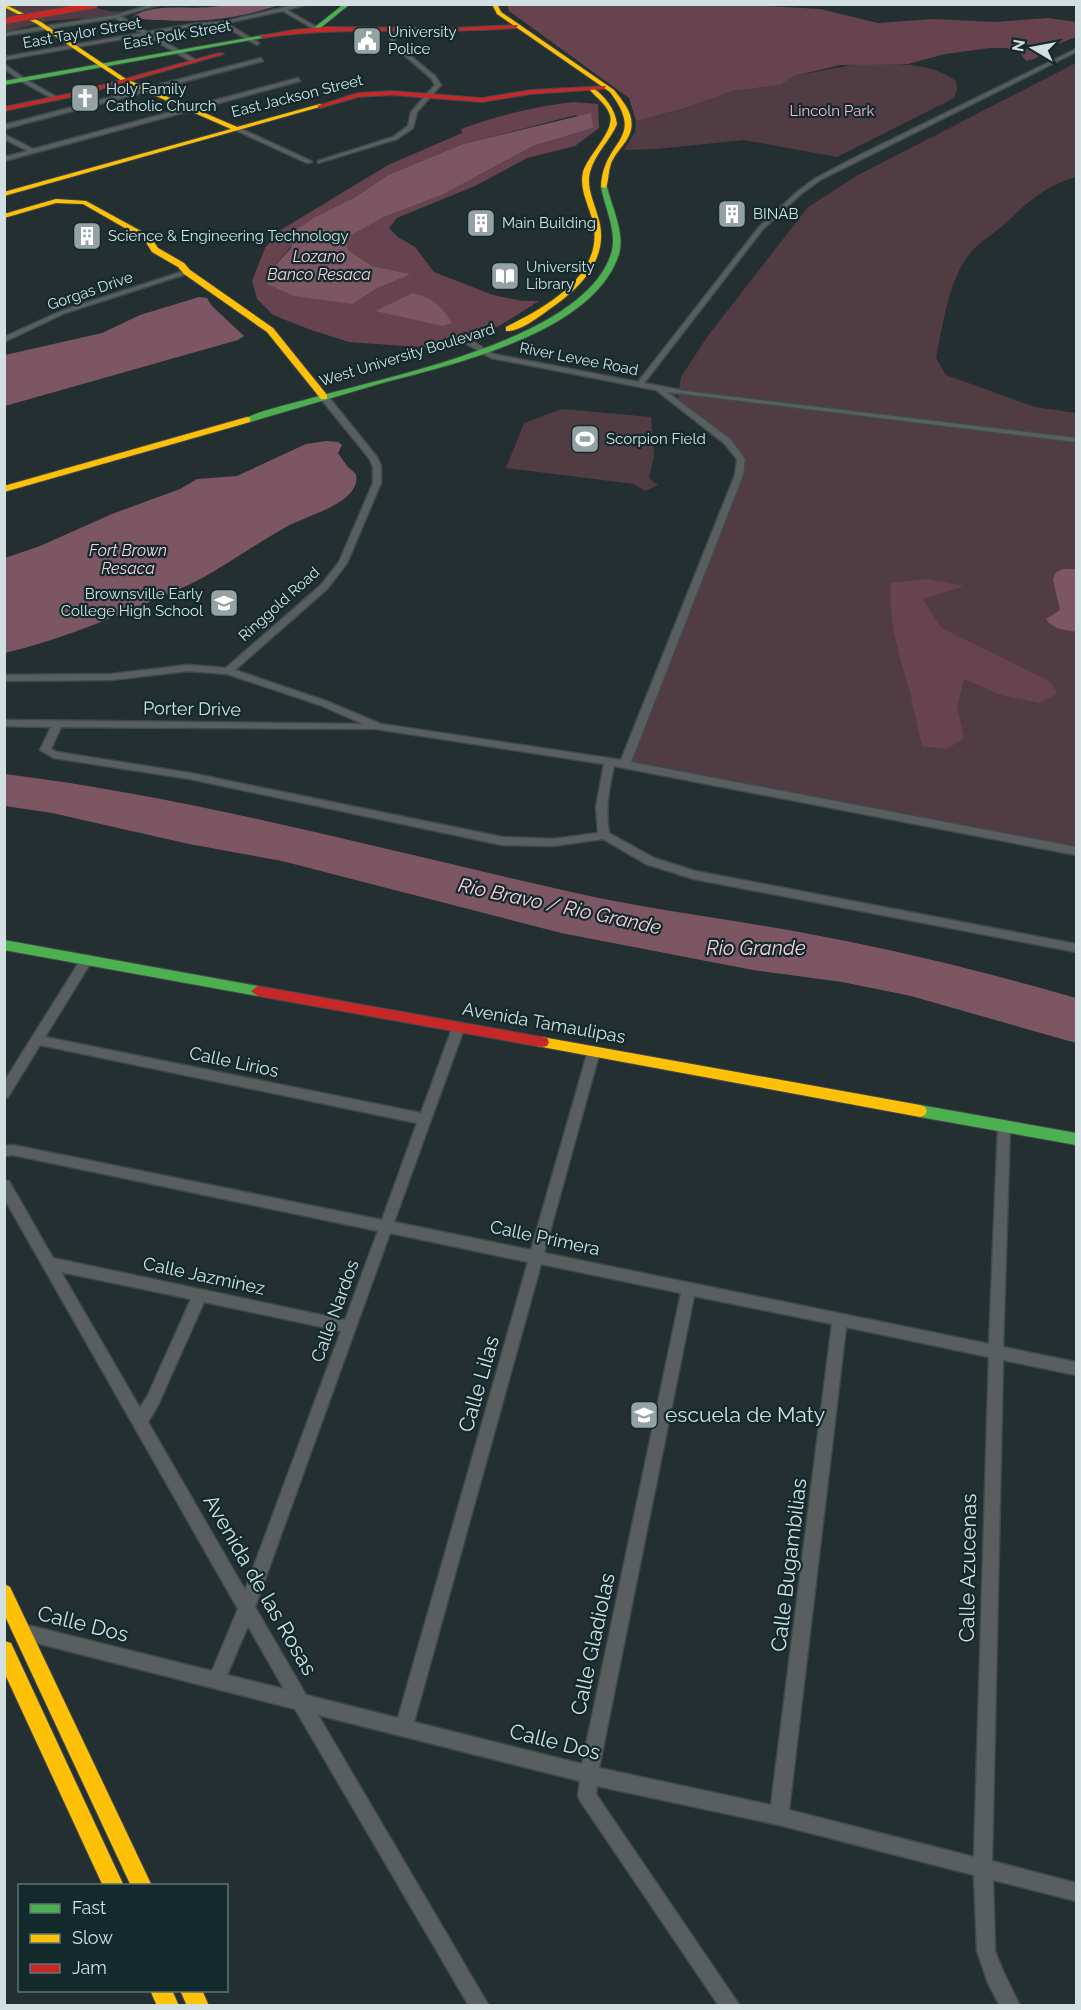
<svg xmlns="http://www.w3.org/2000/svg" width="1081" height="2010" viewBox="0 0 1081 2010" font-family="Raleway,sans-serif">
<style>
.green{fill:#523c44}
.forest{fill:#66434f;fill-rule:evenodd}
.water{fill:#7c5663}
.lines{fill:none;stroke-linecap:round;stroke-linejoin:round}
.street-casing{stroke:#404a4c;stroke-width:3}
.fast-casing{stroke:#404a4c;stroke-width:2}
.slow-casing{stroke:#404a4c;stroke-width:2}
.jam-casing{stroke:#404a4c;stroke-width:2}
.street{fill:#595f5f;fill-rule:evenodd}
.fast{fill:#4caf50;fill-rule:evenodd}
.slow{fill:#ffc107;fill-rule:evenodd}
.jam{fill:#c62828;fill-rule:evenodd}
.jam-bridge-casing{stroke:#404a4c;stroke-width:8;stroke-linecap:butt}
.jam-bridge{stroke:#c62828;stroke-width:6}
.labels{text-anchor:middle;stroke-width:4.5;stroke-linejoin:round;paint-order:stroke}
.far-poi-label{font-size:15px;fill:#d3e0e2;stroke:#132a2d;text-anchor:start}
.far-street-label{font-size:15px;fill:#d3e0e2;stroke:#132a2d}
.far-park-label{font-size:15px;fill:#feb4cd;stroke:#132a2d}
.far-water-label{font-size:16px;font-style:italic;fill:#fccfdd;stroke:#132a2d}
.street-label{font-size:18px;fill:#d3e0e2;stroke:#132a2d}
.water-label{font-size:20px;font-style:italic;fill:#fccfdd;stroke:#132a2d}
.near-street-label{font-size:21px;fill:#d3e0e2;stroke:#132a2d}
.near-poi-label{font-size:21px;fill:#d3e0e2;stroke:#132a2d;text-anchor:start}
</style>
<rect width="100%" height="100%" fill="#232f31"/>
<g class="green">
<path d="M5,5H92C102,13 128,14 139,6L137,5H151L146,8L100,17L48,21L5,32Z"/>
<path d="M1076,63V177C1048,184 1029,201 1008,221C998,231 986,237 976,247C950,270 943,325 936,358L946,375L1035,407L1076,413V848L625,764L745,457L716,429L680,402L678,396L681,377L707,337L808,207L858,175Z"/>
<path d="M857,64C890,64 928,61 956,81L957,90L954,98L837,157L744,140L656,149L624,150L635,132L636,121L682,109L733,91L780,85L794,76Z"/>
<polygon points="562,409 651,417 654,456 649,478 658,485 645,491 634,484 506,468 524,423"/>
</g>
<g class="forest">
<polygon points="507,5 748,5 820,9 878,23 934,19 994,22 1048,18 1076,22 1076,37 1055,45 1034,59 1026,61 1020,53 1006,48 990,48 945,54 908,64 840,65 794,76 780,85 733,91 682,109 636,121 629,98 509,11"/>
<path d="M573,102L598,104L599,128L575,146L527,158L475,186L397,218L389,228L398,237L415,247L434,272L493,295L522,301H539L499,326L432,348L349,342L311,330L273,315L257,299L252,281L265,248L279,231L388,165L462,133L461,129C497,115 535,107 573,102ZM576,115L593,128L533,146L442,195L384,217L345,238L348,250L372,266L410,274L376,289L353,304L270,271L317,216L355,197L388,175L463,144Z"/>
<path d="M927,579L964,586L923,599L941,628L1051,682L1057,693L1040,703L1001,695L964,679L957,706L964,738L947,749L922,746C918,728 914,710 910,692C899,655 888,622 891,583Z"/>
</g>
<g class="water">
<path d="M223,5H279C239,18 205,23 162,20C152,20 142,20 133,17C154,1 196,12 223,5Z"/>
<polygon points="591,113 593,128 533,146 442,195 384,217 346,238 348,250 372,266 411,274 376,289 353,304 294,296 267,284 270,271 291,248 296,230 317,216 355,197 388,175 463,144"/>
<path d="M413,293C435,299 440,305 452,323L443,326L375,311Z"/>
<polygon points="199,297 207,298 212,306 244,336 238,340 5,406 5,355 102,333 140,315"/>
<path d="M326,441L338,442L342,445L338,453L347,466L356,474C362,503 307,515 286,527C258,543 232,561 204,577C184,588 163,596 142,605C97,624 52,642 5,653V558L40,546L112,514L180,489L197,479L237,476L306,444Z"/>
<path d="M1063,569H1076V632C1066,630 1052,629 1046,619L1060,610L1053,580L1055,573Z"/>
<path d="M5,774C198,798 386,851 576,893C656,911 739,920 820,936C906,952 992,974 1076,998V1043L911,996L842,982L753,970L561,933L282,861L189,844L52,813L5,806Z"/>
</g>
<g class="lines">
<g class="street-casing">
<g id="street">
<polygon points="153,4 162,4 120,16 147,32 193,24 222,22 298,4 308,4 287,10 318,28 314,29 283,11 226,23 259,43 257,45 221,24 193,26 151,34 196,60 194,63 145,35 4,60 4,57 142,33 115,18 4,36 4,33 116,15"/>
<polygon points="398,27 402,28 395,37 395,43 435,76 441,85 417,112 413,128 397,139 318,163 318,161 393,137 408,126 411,112 435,85 431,78 390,43 391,37"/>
<path d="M1076,49V52L820,180L801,194L763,229L644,383L685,391L1076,438V442L667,392L730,439L745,459L743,475L631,762L1076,847V855L614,766C609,788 605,810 609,833L654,858L695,871L1076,944V952L694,879L646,864L603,839L553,846L502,845L190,779L54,758L40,750L51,727L4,726V720L363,724L320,705L227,674L188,671L111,680L4,681V675L111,674L188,665L226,668L321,585L339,562L373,483V466L369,458L321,399L320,397L324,395H327L377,457L381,466V483L347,563L327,589L235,670L326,701L381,724L621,760L735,475L737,459L724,443L656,390L491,358L467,344L474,342L493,354L638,382L759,227L797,192L816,178L854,158ZM61,727L376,729L604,764L596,807L598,833L553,839L502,837L190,773L57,752L51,749Z"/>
<polygon points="261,58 263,61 4,129 4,125"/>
<polygon points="4,64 25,79 60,99 55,100 21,81 4,68"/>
<polygon points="298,78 300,81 4,161 4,157 28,151 4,139 4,134 33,149"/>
<polygon points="235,126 311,161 312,162 307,163 233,129"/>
<polygon points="187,270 190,272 189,273 65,313 4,342 4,337 61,311"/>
<path d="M87,955L93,959L45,1037L421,1113L453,1026L455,1023H463L465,1026L394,1222L531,1250L588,1051L590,1048H598L600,1051L544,1253L989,1344L998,1126L999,1122L1004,1121L1009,1122L1010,1126L1003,1347L1076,1362V1375L1003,1360L992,1861L1076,1883V1901L993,1880L995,1951L1003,1971L1020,2006H1000L988,1983L977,1951L974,1875L779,1825L597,1786L596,1794L740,2006H719L581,1802L578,1796L580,1781L318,1715L489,2006H469L295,1709L17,1638L15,1632L17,1626L23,1624L212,1671L238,1609L4,1198V1180L9,1181L53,1258L345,1320L378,1231L13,1155L4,1156V1146L13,1145L382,1220L417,1123L40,1045L8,1097L4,1098V1082L83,956ZM390,1233L528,1262L398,1718L306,1695L255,1607ZM541,1264L681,1293L582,1764L414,1722ZM61,1272L191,1299L148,1395L140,1408ZM694,1296L832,1324L771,1805L599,1768ZM204,1302L341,1331L245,1590L148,1422L158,1405ZM846,1327L989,1357L974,1857L789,1810ZM248,1626L284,1689L227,1675Z"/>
</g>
</g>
<g class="fast-casing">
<g id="fast">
<polygon points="344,4 350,4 319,29 315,29 315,27"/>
<polygon points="264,35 262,38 4,85 4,81"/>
<path d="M604,185L607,187C612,208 625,233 619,254C594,333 453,364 382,383C338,396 294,409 250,422L243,420C256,411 295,403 312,398C390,376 584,339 611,254C618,233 605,208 601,187Z"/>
<polygon points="4,940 258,986 265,991 258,996 4,950"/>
<polygon points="920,1105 1076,1133 1076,1145 920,1117 915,1115 913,1111 915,1107"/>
</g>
</g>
<g class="slow-casing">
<g id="slow">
<polygon points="4,4 41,22 126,79 237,127 320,104 323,106 4,196 4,192 231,129 122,81 37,24 4,7"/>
<path d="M492,4H497L501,12L614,90C627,106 639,121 626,141C622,147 616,153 612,161C608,170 609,179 606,188L601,187C603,138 647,141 610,92L497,14Z"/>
<path d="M593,88C605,96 615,109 617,124C610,141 595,153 590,172C586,187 594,202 598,217C611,256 581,288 551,308C540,316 520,332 506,331V327C546,307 605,275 593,222C589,205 579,190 583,172C588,155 615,131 610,115C607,105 597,98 590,90Z"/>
<polygon points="56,199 86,201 150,236 158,248 184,263 190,270 273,328 327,395 327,399 321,399 267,332 184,274 178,267 152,252 144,239 83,204 56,203 4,218 4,214"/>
<polygon points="247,417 250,418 250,422 4,492 4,486"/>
<polygon points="542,1037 920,1105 925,1107 927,1111 925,1115 920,1117 542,1047 537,1046 535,1042 537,1038"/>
<polygon points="4,1584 10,1587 152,1886 131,1886 4,1614"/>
<polygon points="4,1641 11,1643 124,1886 103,1886 4,1672"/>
<polygon points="150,1990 172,1990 179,2006 157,2006"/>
<polygon points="180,1990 202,1990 209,2006 187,2006"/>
</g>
</g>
<g class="jam-casing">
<g id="jam">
<path d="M518,25L516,28C431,35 346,25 262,38L259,36L294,30L325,27L452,28Z"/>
<polygon points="219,53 224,54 80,95 4,111 4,107 77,92"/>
<polygon points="606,86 604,89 531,94 482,102 392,95 358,97 320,108 317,106 358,93 392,91 482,98 531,90"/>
<polygon points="258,986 542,1037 547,1038 549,1042 547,1046 542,1047 258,996 251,991"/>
</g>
</g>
<use href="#street" class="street"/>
<use href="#fast" class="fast"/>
<use href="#slow" class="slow"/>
<use href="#jam" class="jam"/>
<g class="jam-bridge-casing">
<polyline id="jam-bridge" points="4,21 95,5"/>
</g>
<use href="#jam-bridge" class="jam-bridge"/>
</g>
<defs>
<g id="civic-square" transform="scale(1.5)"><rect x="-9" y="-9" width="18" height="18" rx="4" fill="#95a2a4" stroke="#132a2d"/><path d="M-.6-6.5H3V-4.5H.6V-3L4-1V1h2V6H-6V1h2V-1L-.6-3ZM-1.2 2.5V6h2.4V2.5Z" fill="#fff"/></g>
<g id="church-square" transform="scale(1.5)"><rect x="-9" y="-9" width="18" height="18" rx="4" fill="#95a2a4" stroke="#132a2d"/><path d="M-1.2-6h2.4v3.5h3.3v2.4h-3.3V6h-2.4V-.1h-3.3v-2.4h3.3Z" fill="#fff"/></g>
<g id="building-square" transform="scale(1.5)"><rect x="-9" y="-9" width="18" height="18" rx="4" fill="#95a2a4" stroke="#132a2d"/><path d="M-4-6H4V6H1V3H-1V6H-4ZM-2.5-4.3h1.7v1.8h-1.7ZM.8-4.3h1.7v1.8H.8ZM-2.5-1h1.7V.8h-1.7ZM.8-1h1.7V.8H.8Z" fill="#fff"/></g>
<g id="library-square" transform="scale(1.5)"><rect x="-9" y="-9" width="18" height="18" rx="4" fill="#95a2a4" stroke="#132a2d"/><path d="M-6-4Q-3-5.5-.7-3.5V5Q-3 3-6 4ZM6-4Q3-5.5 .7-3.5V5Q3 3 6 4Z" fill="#fff"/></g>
<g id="stadium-square" transform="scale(1.5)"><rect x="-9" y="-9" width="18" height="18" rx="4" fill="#95a2a4" stroke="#132a2d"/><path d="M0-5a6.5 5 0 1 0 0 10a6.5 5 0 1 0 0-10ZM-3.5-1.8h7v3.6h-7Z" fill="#fff"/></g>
<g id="school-square" transform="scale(1.5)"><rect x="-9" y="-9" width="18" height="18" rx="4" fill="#95a2a4" stroke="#132a2d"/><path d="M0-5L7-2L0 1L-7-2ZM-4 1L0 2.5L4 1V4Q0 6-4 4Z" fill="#fff"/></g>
</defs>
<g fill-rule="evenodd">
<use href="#civic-square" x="367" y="41"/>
<use href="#church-square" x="85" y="98"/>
<use href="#building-square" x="732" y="214"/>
<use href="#building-square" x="481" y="223"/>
<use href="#building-square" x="87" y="236"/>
<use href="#library-square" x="505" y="276"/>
<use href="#stadium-square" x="585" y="439"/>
<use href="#school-square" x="224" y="603"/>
<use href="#school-square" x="644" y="1415"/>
</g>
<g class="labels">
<g class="far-poi-label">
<text x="388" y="37">University<tspan x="388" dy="17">Police</tspan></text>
<text x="106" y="94">Holy Family<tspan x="106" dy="17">Catholic Church</tspan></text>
<text x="753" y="219">BINAB</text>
<text x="502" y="228">Main Building</text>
<text x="108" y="241">Science &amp; Engineering Technology</text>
<text x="526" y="272">University<tspan x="526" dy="17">Library</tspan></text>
<text x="606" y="444">Scorpion Field</text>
<text x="203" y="599" text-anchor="end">Brownsville Early<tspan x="203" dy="17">College High School</tspan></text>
</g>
<g class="far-street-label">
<text transform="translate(82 33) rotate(-10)" y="5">East Taylor Street</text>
<text transform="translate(177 35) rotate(-10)" y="5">East Polk Street</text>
<text transform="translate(297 96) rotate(-14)" y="5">East Jackson Street</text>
<text transform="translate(90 291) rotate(-19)" y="5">Gorgas Drive</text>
<text transform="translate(407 355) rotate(-17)" y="5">West University Boulevard</text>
<text transform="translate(579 359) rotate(11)" y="5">River Levee Road</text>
<text transform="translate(279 604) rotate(-42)" y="5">Ringgold Road</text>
</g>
<g class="far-park-label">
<text x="832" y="116">Lincoln Park</text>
</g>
<g class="far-water-label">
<text x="319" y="262">Lozano<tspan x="319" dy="18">Banco Resaca</tspan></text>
<text x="128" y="556">Fort Brown<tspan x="128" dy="18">Resaca</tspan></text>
</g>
<g class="street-label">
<text transform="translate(192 709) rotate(1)" y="6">Porter Drive</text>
<text transform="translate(544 1023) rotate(10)" y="6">Avenida Tamaulipas</text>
<text transform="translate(234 1062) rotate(12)" y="6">Calle Lirios</text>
<text transform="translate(545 1238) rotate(12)" y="6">Calle Primera</text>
<text transform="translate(204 1276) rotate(12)" y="6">Calle Jazmínez</text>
<text transform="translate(335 1311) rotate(-70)" y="6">Calle Nardos</text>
</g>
<g class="water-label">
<text transform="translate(560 906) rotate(12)" y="7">Río Bravo / Rio Grande</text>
<text x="756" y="955">Rio Grande</text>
</g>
<g class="near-street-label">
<text transform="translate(479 1384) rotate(-74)" y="7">Calle Lilas</text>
<text transform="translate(789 1565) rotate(-83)" y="7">Calle Bugambilias</text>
<text transform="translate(968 1568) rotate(-89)" y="7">Calle Azucenas</text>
<text transform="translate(260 1585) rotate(60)" y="7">Avenida de las Rosas</text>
<text transform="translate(83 1624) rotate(14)" y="7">Calle Dos</text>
<text transform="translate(593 1644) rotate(-78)" y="7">Calle Gladiolas</text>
<text transform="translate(555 1742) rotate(14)" y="7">Calle Dos</text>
</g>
<g class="near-poi-label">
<text x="665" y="1422">escuela de Maty</text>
</g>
</g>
<rect width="1081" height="2010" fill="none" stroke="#d3e0e2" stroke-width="12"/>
<rect x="18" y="1884" width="210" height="108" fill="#132a2d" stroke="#607375" stroke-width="1.5"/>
<rect x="30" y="1904" width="30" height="9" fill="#4caf50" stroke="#607375" stroke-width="1.5"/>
<text x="72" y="1914" font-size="18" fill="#d3e0e2">Fast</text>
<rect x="30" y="1934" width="30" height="9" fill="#ffc107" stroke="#607375" stroke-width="1.5"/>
<text x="72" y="1944" font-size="18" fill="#d3e0e2">Slow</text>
<rect x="30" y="1964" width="30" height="9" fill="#c62828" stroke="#607375" stroke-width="1.5"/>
<text x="72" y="1974" font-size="18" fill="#d3e0e2">Jam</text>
<g transform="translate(1033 48) rotate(280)" stroke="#132a2d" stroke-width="4.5" paint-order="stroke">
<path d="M0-4.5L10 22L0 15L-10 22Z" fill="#d3e0e2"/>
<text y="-9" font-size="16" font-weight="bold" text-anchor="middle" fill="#d3e0e2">N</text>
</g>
</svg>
